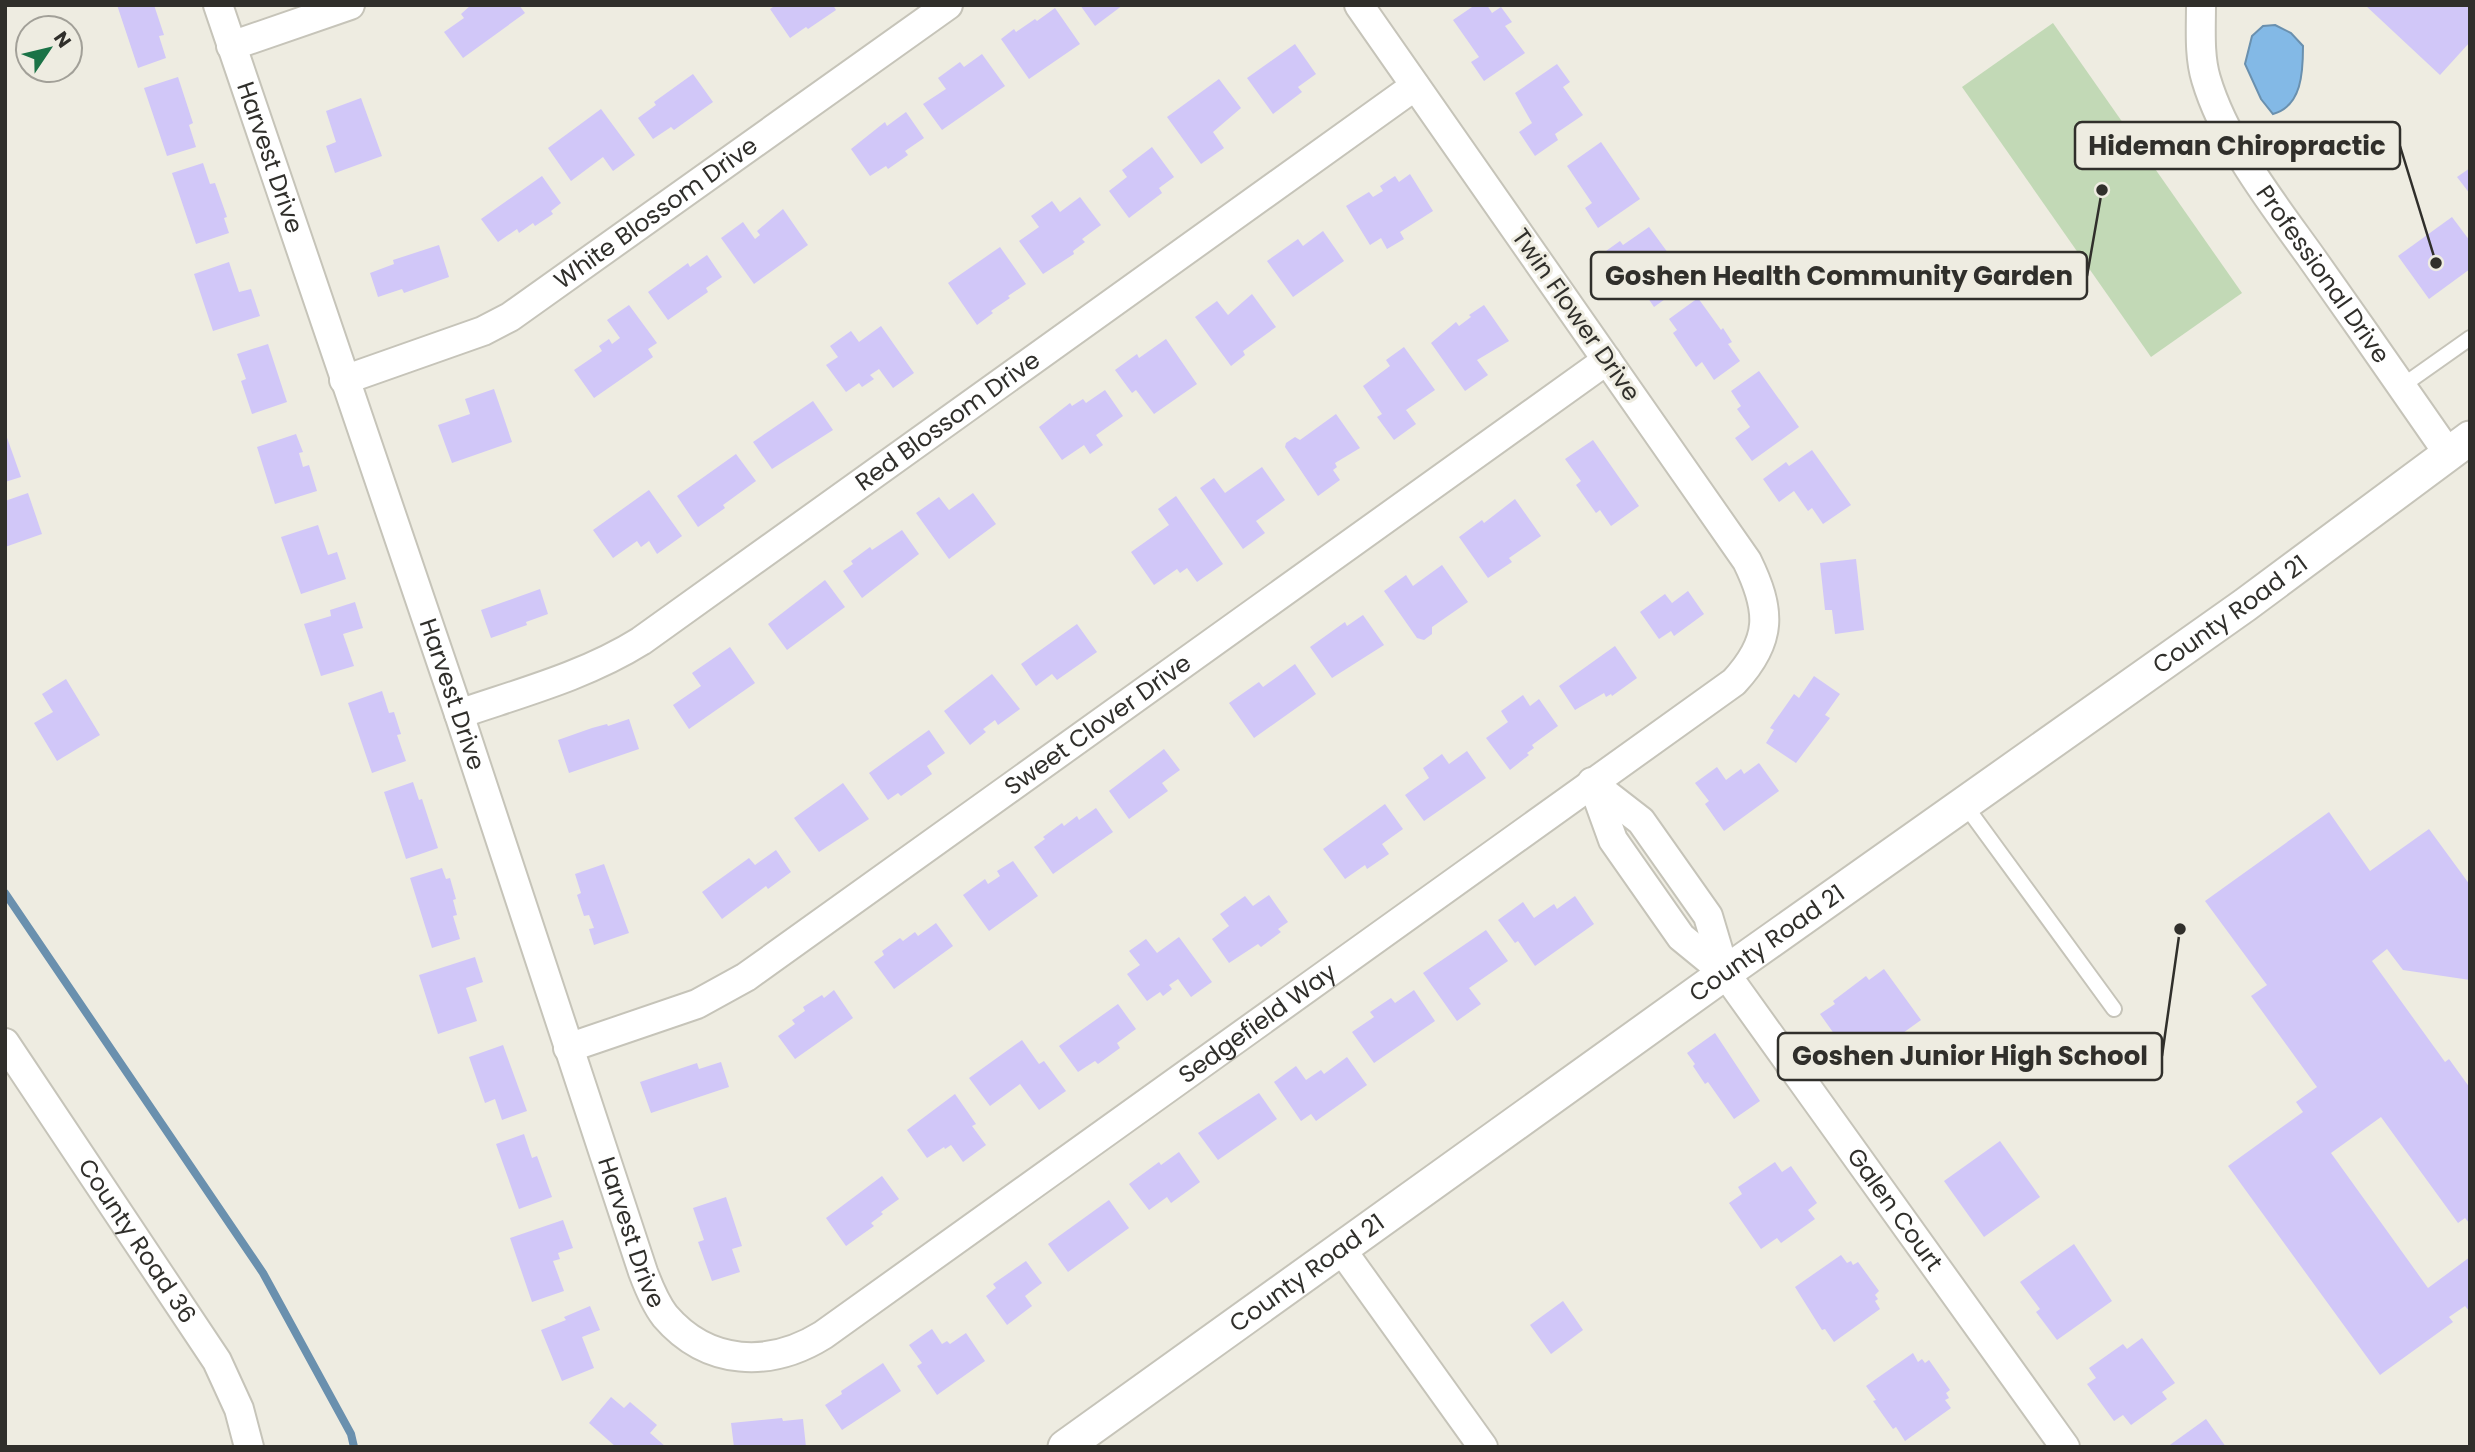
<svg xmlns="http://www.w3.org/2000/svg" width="2475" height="1452" viewBox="0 0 2475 1452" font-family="Poppins,sans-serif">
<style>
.green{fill:#c2d9b6}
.water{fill:#83b9e6;stroke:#6a90ae;stroke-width:2}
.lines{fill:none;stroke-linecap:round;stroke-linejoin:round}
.stream{stroke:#6a90ae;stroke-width:8}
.building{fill:#d1c7f8}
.service-casing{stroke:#c6c4b9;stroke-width:18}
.minor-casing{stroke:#c6c4b9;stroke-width:32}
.tertiary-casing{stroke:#c6c4b9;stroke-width:37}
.service{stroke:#fff;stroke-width:14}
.minor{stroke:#fff;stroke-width:28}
.tertiary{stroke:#fff;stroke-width:33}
.labels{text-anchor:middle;stroke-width:6;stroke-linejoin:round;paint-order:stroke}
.street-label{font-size:24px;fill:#302f2b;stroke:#eeece1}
.leader{fill:none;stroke:#302f2b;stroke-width:2.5}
.callout-dot{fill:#302f2b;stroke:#eeece1;stroke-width:2.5}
.callout{fill:#eeece1;stroke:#302f2b;stroke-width:2.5}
.callout-label{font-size:26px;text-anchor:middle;font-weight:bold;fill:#302f2b}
</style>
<rect width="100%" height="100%" fill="#eeece1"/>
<polygon class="green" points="2053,23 2242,293 2151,357 1962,87"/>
<path class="water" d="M2275,25L2291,33L2303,46C2303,72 2302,106 2273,114L2261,99L2245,64L2252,36L2263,26Z"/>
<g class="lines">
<polyline class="stream" points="5,893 263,1273 351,1434 354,1447"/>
</g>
<g class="building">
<polygon points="117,5 154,5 164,35 159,36 166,58 138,68"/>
<polygon points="471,5 519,5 525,13 463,58 444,32 464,18 461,14"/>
<polygon points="776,5 833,5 836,10 808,29 806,27 790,38 770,9"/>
<polygon points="1080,5 1123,5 1095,26"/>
<polygon points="1475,5 1487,5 1492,13 1501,7 1512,22 1505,26 1525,53 1484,81 1471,62 1479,57 1453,20"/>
<polygon points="2365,5 2470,5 2470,42 2440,75"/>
<polygon points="1055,8 1080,44 1029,79 1001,39 1014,29 1016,32 1035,19 1037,21"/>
<polygon points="1295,44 1316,74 1298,87 1302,92 1273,114 1247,78"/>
<polygon points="982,54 1005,86 942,130 923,104 946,89 938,78 960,62 964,67"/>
<polygon points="1557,64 1570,82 1563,87 1583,115 1555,134 1558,140 1535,156 1519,132 1532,123 1515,93"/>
<polygon points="693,74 713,102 674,130 671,127 653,139 638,118 656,105 654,102"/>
<polygon points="178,77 193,123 189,125 196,147 167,156 144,88"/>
<polygon points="1219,79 1241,108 1213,132 1224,148 1201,164 1167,117"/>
<polygon points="361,98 382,156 335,173 326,146 336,142 326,111"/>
<polygon points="601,109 635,155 613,171 603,157 571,181 548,148"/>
<polygon points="906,112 924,138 905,151 908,155 888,169 886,166 870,176 851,149 885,122 887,126"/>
<polygon points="1601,142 1640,199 1598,228 1585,208 1592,203 1567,166"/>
<polygon points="1152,147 1174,177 1159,188 1162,193 1129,218 1109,191 1127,177 1122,170"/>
<polygon points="203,163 210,184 215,183 227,217 224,218 229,233 196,244 172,173"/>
<polygon points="2470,168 2470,194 2457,177"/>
<polygon points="1410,174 1433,211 1400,232 1404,239 1387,249 1381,238 1370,245 1346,206 1369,192 1373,197 1383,191 1380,186 1395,176 1399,182"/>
<polygon points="542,176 561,203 551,211 553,214 535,226 533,223 519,233 517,229 498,242 481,219"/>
<polygon points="1080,197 1101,225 1082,239 1085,242 1073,251 1074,254 1043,274 1019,241 1039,227 1031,216 1052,201 1060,212"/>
<polygon points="783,209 808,245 754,284 721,238 743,222 755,239 760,235 757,231"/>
<polygon points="2452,217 2470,241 2470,269 2429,299 2398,256"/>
<polygon points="1649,227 1671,257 1660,265 1664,270 1672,264 1686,284 1654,307 1636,280 1630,284 1606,251 1620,241 1623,245"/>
<polygon points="1323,231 1344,261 1293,297 1267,261 1298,239 1303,246"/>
<polygon points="439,245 449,277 404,293 402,289 378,297 370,273 394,264 393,260"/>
<polygon points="1000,247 1026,284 1008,296 1010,298 991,311 993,313 977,325 948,283"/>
<polygon points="707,255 722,277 706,288 708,292 668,320 648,292 688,263 690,267"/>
<polygon points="229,262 239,292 251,289 260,316 213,331 194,274"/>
<polygon points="1252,294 1276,327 1243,351 1245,355 1231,366 1195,317 1217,301 1228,315"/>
<polygon points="1698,298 1721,330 1723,328 1732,342 1728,344 1740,361 1714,380 1702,362 1696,367 1673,333 1677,330 1669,319"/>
<polygon points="629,305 657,343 648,349 653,357 594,398 574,370 602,351 599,346 609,339 612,344 620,338 607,320"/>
<polygon points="1484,305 1509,341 1477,360 1488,375 1465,391 1431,343 1456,322 1459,326 1471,317 1469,315"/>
<polygon points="881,326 914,373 893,388 879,369 870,375 874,379 862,387 859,383 846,392 826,365 838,357 830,346 851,331 859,342"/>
<polygon points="1166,339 1197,384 1154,414 1136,390 1132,393 1115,370 1137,354 1139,358"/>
<polygon points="268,344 287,402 252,414 241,381 246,379 237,354"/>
<polygon points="1404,347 1435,390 1406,410 1416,424 1394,440 1377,417 1382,414 1363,386 1390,366 1386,360"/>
<polygon points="1759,371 1799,427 1752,461 1735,438 1750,427 1737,409 1741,406 1731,391"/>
<polygon points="494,389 512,442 452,463 438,425 470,414 465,399"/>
<polygon points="1105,390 1123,416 1096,435 1103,445 1090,454 1084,445 1062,460 1039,427 1070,403 1072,406 1083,399 1086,403"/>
<polygon points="813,401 833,430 772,469 753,442"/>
<polygon points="1336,414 1360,448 1335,463 1337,467 1333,470 1340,480 1318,496 1285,447 1286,443 1295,437 1300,440"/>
<polygon points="5,432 21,477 5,482"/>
<polygon points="296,434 303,452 299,453 303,467 309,465 317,491 275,504 257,447"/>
<polygon points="1593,440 1639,506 1611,526 1600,510 1596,513 1576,485 1581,481 1565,459"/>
<polygon points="1812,450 1851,505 1823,524 1812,508 1808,511 1794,491 1779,502 1763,479 1786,462 1789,466"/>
<polygon points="736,454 756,481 723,505 725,508 698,527 677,496"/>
<polygon points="1262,467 1285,500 1256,521 1265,533 1243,549 1200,488 1214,478 1225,493"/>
<polygon points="649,490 682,536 657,554 649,541 641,547 637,541 613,558 593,530"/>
<polygon points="28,493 42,534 5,547 5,501"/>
<polygon points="973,493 996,524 949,559 916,513 939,497 949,510"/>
<polygon points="1176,496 1223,564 1197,582 1187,568 1180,573 1177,569 1154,585 1131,552 1169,525 1158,509"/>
<polygon points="1515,499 1541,536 1509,558 1512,562 1488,578 1459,537 1482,520 1484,523"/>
<polygon points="318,525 328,555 337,552 346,579 301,594 281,537"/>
<polygon points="902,530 919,554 862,598 843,571 853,564 851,561 870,547 872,550"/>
<polygon points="1856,559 1864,630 1835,634 1832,610 1825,610 1820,563"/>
<polygon points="1442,565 1468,602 1432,627 1432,634 1424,640 1417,638 1384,591 1406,575 1413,586"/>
<polygon points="825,580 845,607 787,650 768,624"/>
<polygon points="540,589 548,614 526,622 527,625 491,638 481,610"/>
<polygon points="1688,591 1704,614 1674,636 1671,631 1659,639 1640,612 1665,594 1672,603"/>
<polygon points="355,602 363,628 343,634 354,666 321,676 304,624 331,616 330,610"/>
<polygon points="1363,615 1384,645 1332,678 1310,647 1345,622 1347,626"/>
<polygon points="1077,624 1097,652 1057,680 1052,674 1036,686 1021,664"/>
<polygon points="1615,646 1637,678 1612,696 1611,694 1606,697 1604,693 1575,710 1559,686"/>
<polygon points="730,647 755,683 689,729 673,705 701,686 692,673"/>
<polygon points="1295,664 1316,694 1254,738 1229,703 1259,682 1263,687"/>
<polygon points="992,674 1020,709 998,725 995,720 983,729 986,732 970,745 944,711"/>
<polygon points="1814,676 1840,694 1825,715 1830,718 1796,763 1766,743 1774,730 1770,728 1794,694 1799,698"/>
<polygon points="66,679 100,735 57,761 34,723 53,712 42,694"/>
<polygon points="382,691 389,713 394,712 401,734 397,735 406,761 372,773 348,703"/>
<polygon points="1523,695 1530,706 1539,699 1558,726 1532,745 1534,748 1527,753 1529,755 1510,770 1486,738 1508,722 1501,711"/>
<polygon points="629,719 639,749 569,773 558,740 592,728 607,724 608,726"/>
<polygon points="929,730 945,753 927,766 932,774 901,796 898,793 888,800 869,773"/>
<polygon points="1164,749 1180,770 1162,783 1168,791 1129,819 1109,791"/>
<polygon points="1467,751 1486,778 1424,821 1405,795 1429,778 1423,768 1442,754 1449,764"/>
<polygon points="1759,763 1779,791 1724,831 1705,804 1709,801 1695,783 1717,767 1726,780 1741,769 1744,774"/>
<polygon points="413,782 419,800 422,799 438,848 406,859 384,792"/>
<polygon points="843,783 869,819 819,852 794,818"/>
<polygon points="1385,804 1403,829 1382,844 1389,854 1367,869 1365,865 1345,879 1323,849"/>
<polygon points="1096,808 1113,832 1053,874 1034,847 1045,839 1043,837 1062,823 1064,826 1077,816 1079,820"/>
<polygon points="2329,812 2370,871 2429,829 2470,885 2470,980 2403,970 2387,949 2372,961 2445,1062 2449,1059 2470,1088 2470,1224 2465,1218 2458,1223 2381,1117 2331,1153 2428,1288 2470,1257 2470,1312 2465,1306 2449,1317 2453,1322 2380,1375 2228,1166 2303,1112 2296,1102 2317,1087 2251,996 2267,985 2205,901"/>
<polygon points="776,850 791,872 768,889 766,886 722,919 702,892 749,858 755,865"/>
<polygon points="1013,861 1038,896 989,931 963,895 985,879 988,884 1000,876 997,871"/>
<polygon points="604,864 629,933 594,945 589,929 594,928 589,915 584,916 577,895 581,893 575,874"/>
<polygon points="442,868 446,879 450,878 456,899 453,900 457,915 453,916 460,939 432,948 410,878"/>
<polygon points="1269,895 1288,922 1278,929 1281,932 1261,947 1258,944 1229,963 1212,939 1229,926 1220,914 1245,896 1253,906"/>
<polygon points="1575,896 1594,924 1535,966 1518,941 1515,943 1498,920 1523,902 1534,918 1554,904 1557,909"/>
<polygon points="936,923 953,946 894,989 874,962 884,955 882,951 900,938 903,941 915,932 918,936"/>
<polygon points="1486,930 1508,961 1469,988 1481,1004 1457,1021 1423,973"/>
<polygon points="1179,937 1212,982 1191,997 1178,979 1169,985 1172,989 1163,996 1160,992 1147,1001 1127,974 1140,965 1129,951 1146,939 1157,953"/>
<polygon points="475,957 483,982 466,988 477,1021 438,1034 419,975"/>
<polygon points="1884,969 1921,1020 1857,1066 1820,1014 1835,1004 1833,1001 1866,976 1869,980"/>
<polygon points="834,990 853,1018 795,1059 778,1036 795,1024 792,1020 805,1011 803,1007 822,995 824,998"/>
<polygon points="1414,990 1435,1021 1374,1063 1352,1032 1374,1017 1370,1012 1391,998 1395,1003"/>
<polygon points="1118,1004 1136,1029 1117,1043 1120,1048 1098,1064 1095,1061 1078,1072 1059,1046"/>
<polygon points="1715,1033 1760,1101 1734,1119 1708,1082 1705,1084 1693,1066 1695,1064 1687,1053"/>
<polygon points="1022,1040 1039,1064 1044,1061 1066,1091 1039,1110 1020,1084 990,1106 969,1078"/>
<polygon points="503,1045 527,1111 502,1120 495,1099 485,1103 469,1057"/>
<polygon points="1347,1057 1367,1085 1316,1121 1311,1114 1301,1121 1274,1082 1296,1066 1306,1080 1321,1070 1324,1074"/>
<polygon points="721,1062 729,1087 651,1113 640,1082 697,1063 699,1069"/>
<polygon points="1259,1093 1277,1119 1218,1160 1198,1133"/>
<polygon points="955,1094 976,1124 972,1126 986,1145 963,1162 951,1145 945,1149 944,1147 927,1158 907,1130"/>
<polygon points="524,1134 532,1158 537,1156 552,1197 519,1209 496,1144"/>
<polygon points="2000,1141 2040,1197 1984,1237 1944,1181"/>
<polygon points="1179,1152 1200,1182 1171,1203 1167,1197 1149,1210 1129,1184 1159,1162 1161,1165"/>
<polygon points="1775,1162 1782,1172 1791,1166 1817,1203 1808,1210 1815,1219 1781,1243 1777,1238 1761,1249 1729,1203 1742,1194 1738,1187"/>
<polygon points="882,1176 899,1199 881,1212 883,1214 871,1223 874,1226 846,1246 826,1218"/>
<polygon points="726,1197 742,1246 732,1249 740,1272 712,1281 698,1242 704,1240 693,1208"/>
<polygon points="1109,1200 1129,1228 1068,1272 1048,1244"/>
<polygon points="563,1220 573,1248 558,1253 560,1259 553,1261 564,1291 532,1302 510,1238"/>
<polygon points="2074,1244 2112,1301 2057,1340 2036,1312 2040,1309 2020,1282"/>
<polygon points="1841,1255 1847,1263 1851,1261 1853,1265 1858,1262 1879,1291 1875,1295 1878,1299 1875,1301 1880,1309 1834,1342 1825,1329 1822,1330 1795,1287"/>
<polygon points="1026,1261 1042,1283 1025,1296 1032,1306 1007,1325 986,1296 996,1288 993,1284"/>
<polygon points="1563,1301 1583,1330 1551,1354 1530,1325"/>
<polygon points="590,1306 600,1330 582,1337 594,1368 562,1381 541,1330 566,1320 564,1317"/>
<polygon points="932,1329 942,1344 947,1341 950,1344 966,1333 985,1361 937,1395 917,1366 922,1363 909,1345"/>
<polygon points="2142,1338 2175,1383 2162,1392 2167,1399 2131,1425 2123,1415 2114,1421 2087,1384 2096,1378 2089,1368 2123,1344 2127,1349"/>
<polygon points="1913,1353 1918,1362 1922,1359 1925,1363 1929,1360 1950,1390 1946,1393 1949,1398 1945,1400 1951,1408 1905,1441 1896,1427 1893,1429 1873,1401 1876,1400 1866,1386"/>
<polygon points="883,1363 901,1391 842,1430 825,1405 842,1394 841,1391"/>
<polygon points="611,1397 624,1408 630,1402 657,1425 650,1433 666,1447 616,1447 589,1423"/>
<polygon points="782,1418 783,1421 803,1419 806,1447 734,1447 731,1423"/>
<polygon points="2206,1419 2226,1447 2167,1447"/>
</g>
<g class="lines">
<g class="service-casing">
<g id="service">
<polyline points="2402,386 2470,338"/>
<polyline points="1965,805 2114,1009"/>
</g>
</g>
<g class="minor-casing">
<g id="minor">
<path id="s1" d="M218,5L459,714L643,1272C649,1288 655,1303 665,1316C708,1366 770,1368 823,1335L1734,682C1773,640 1771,610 1747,561L1359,5"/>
<path id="s2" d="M2201,5C2201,29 2199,56 2206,79C2225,143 2273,204 2311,257C2357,322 2403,388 2448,453"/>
<polyline points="231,46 350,5"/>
<path id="s3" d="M344,380L483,331L510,317L948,5"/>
<path id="s4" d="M459,714C520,693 585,676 641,641L1415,86"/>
<path id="s5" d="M1592,782L1613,840L1681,937L1725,973L2065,1447"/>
<polyline points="1592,783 1641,821 1708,916 1725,973"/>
<path id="s6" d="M5,1043L217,1361L239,1409L249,1447"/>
<path id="s7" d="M568,1048L697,1004L746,977L1607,360"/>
<polyline points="1341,1249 1483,1447"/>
</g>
</g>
<g class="tertiary-casing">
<g id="tertiary">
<path id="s8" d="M1065,1447L1725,973L2245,605L2470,438"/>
</g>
</g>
<use href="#service" class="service"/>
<use href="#minor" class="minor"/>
<use href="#tertiary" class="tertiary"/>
</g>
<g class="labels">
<g class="street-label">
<text dy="8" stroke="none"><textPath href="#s1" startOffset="161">Harvest Drive</textPath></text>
<text dy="8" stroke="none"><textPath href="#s3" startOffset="357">White Blossom Drive</textPath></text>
<text dy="8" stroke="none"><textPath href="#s2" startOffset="303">Professional Drive</textPath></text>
<text transform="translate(1576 315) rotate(55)" y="8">Twin Flower Drive</text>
<text dy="8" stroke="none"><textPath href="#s4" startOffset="574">Red Blossom Drive</textPath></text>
<text dy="8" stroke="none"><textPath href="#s8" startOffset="1432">County Road 21</textPath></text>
<text dy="8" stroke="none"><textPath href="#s1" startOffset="728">Harvest Drive</textPath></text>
<text dy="8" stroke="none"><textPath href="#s7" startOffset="625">Sweet Clover Drive</textPath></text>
<text dy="8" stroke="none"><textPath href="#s8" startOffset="864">County Road 21</textPath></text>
<text dy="8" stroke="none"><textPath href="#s1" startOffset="2095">Sedgefield Way</textPath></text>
<text dy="8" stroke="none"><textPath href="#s5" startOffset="528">Galen Court</textPath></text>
<text dy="8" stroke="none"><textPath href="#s1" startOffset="1295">Harvest Drive</textPath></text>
<text dy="8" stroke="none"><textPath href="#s6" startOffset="238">County Road 36</textPath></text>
<text dy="8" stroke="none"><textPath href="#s8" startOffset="298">County Road 21</textPath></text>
</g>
</g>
<path class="leader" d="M2436 263L2400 146M2102 190L2087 276M2180 929L2162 1056"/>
<g class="callout-dot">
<circle cx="2436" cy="263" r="7"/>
<circle cx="2102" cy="190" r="7"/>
<circle cx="2180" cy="929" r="7"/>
</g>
<g class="callout">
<rect x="2075" y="122" width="325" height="47" rx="7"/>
<rect x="1591" y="252" width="496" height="47" rx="7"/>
<rect x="1778" y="1033" width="384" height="47" rx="7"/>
</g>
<g class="callout-label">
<text x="2237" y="155">Hideman Chiropractic</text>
<text x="1839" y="285">Goshen Health Community Garden</text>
<text x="1970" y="1065">Goshen Junior High School</text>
</g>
<rect width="2475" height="1452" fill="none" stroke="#302f2b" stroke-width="14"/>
<g transform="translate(49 49) rotate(55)"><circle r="33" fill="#eeece1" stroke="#a2a098" stroke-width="2"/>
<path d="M0-5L12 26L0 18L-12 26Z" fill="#1b7347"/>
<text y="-10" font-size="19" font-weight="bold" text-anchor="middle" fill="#302f2b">N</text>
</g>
</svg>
